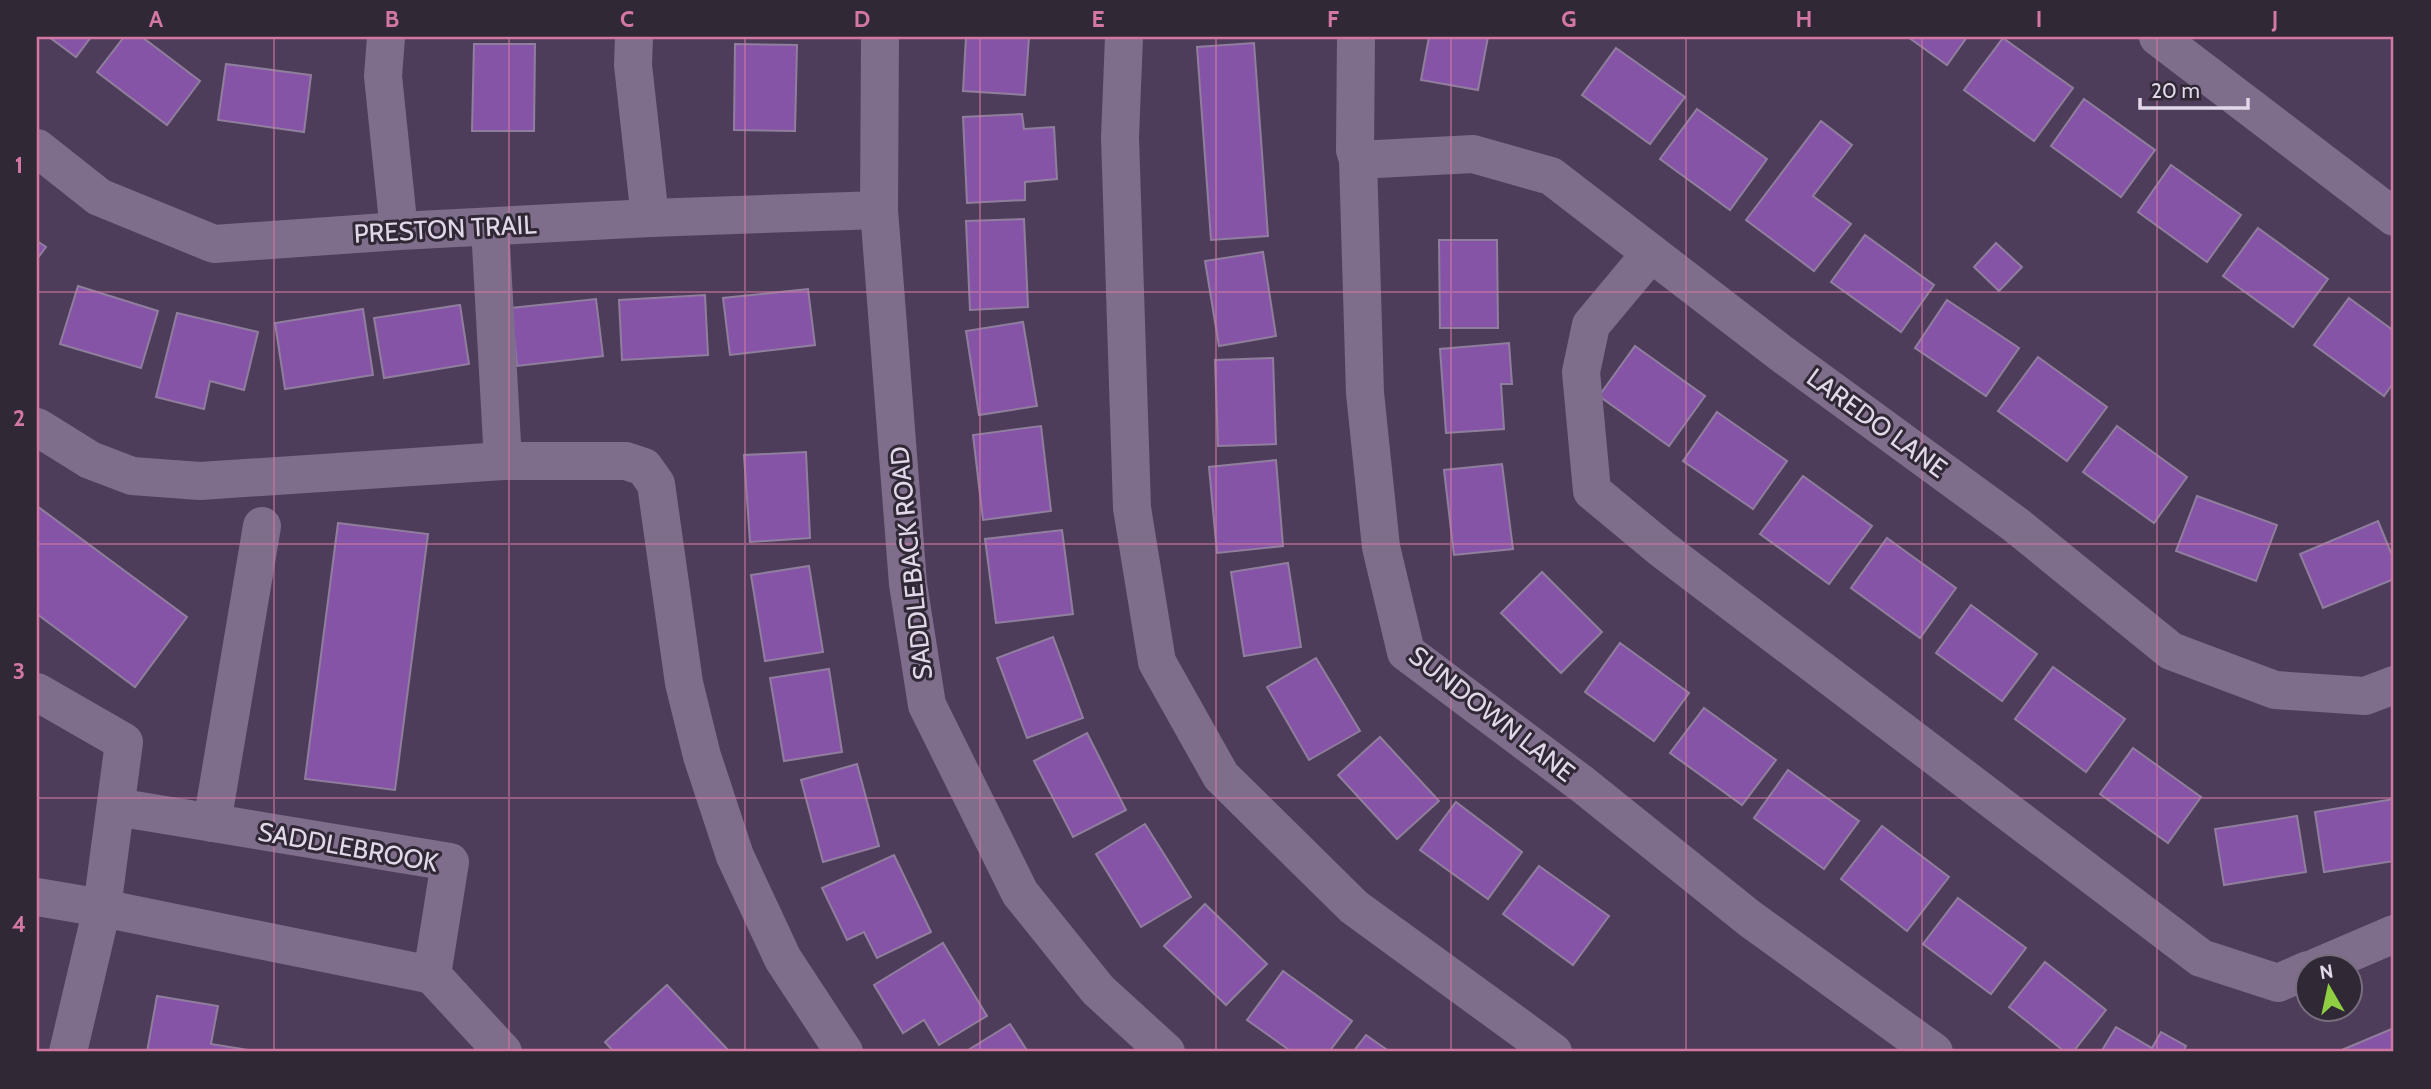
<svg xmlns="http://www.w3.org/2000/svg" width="2431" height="1089" viewBox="0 0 2431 1089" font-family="Cabin,sans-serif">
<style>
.building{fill:#8654a6;stroke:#907e9e;stroke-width:2}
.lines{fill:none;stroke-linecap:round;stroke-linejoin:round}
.minor{stroke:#7f6d8c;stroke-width:38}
.grid{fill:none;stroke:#d278a2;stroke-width:2;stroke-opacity:0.55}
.labels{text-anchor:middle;stroke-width:6;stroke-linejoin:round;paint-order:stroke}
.street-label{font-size:26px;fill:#e2d8e9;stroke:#302835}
.neatline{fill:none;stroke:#d278a2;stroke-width:2.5}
.grid-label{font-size:23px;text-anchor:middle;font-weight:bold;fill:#d278a2}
</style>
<rect width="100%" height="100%" fill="#4e3d5a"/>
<g class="building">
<polygon points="49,37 91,37 76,57"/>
<polygon points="124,37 142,37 200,81 167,125 97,72"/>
<polygon points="966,37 1029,37 1025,95 963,91"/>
<polygon points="1429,37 1488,37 1478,90 1421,80"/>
<polygon points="1908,37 1967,37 1947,65"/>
<polygon points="2003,38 2073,88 2034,141 1964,90"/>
<polygon points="1254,43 1268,236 1211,240 1197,47"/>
<polygon points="474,44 535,44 534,131 472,131"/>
<polygon points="735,44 797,45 795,131 734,130"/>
<polygon points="1616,48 1685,97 1650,144 1582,95"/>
<polygon points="226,64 311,75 304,132 218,120"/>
<polygon points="2084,99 2155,150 2121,197 2051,146"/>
<polygon points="1697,109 1767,159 1730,210 1660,159"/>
<polygon points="1022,114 1024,129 1054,127 1057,179 1025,182 1025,200 967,203 963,117"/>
<polygon points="1821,121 1852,145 1813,196 1851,224 1814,271 1746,220"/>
<polygon points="2171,165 2241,215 2207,262 2138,212"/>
<polygon points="1024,219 1028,307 970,310 966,221"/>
<polygon points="2258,228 2328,279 2293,327 2223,276"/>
<polygon points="1865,235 1934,285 1901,332 1831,282"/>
<polygon points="1439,240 1497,240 1498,328 1440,328"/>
<polygon points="37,241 46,247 37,259"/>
<polygon points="1996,243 2022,267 1999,291 1974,267"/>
<polygon points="1263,252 1276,336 1219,346 1205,261"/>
<polygon points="78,286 158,311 141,368 60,344"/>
<polygon points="808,289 815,345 730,355 723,298"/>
<polygon points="705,295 708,355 622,360 619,300"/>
<polygon points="2349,298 2394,331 2394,382 2384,396 2314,345"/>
<polygon points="596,299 603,356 517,366 511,308"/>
<polygon points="1947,300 2019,348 1986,396 1915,348"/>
<polygon points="460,305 469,364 384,378 374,318"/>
<polygon points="363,309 373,375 285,389 275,323"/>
<polygon points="177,313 258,332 244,390 210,381 204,409 156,397"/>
<polygon points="1023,322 1037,406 979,415 966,331"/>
<polygon points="1509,343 1512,384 1501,384 1504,429 1446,433 1440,349"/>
<polygon points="1635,346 1705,396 1669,446 1599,396"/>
<polygon points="2038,357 2107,407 2067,461 1998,411"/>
<polygon points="1273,358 1276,444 1218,446 1215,360"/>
<polygon points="1717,412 1787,461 1753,509 1683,461"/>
<polygon points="1041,426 1051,511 983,520 973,435"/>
<polygon points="2117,426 2187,477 2154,523 2083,472"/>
<polygon points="806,452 810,538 750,542 744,455"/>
<polygon points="1276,460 1283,546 1217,553 1209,467"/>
<polygon points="1502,464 1513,549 1454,555 1444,470"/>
<polygon points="1803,476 1872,526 1829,584 1760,534"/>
<polygon points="2197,496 2277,525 2256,581 2176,551"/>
<polygon points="37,506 187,617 135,687 37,614"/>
<polygon points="2378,521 2394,560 2394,579 2323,608 2300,554"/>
<polygon points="338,523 428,534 395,790 305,779"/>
<polygon points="1062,530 1073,614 996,623 985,539"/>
<polygon points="1887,538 1956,588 1920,638 1851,588"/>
<polygon points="1288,563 1301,647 1244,656 1231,572"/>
<polygon points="809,566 823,652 765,661 751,575"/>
<polygon points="1542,572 1602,632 1561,673 1501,613"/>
<polygon points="1971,605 2037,654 2002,701 1936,653"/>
<polygon points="1053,637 1083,718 1027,738 997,658"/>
<polygon points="1620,643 1689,693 1654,741 1585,692"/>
<polygon points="1316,658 1360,731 1309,760 1267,687"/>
<polygon points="2053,667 2125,719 2086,772 2015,719"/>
<polygon points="829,669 842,752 784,761 770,678"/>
<polygon points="1704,708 1776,760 1742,805 1670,753"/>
<polygon points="1087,733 1126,810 1073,837 1034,761"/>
<polygon points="1380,737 1439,801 1397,839 1338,775"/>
<polygon points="2133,748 2201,797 2168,843 2100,794"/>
<polygon points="857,764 879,846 823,862 801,780"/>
<polygon points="1788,770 1859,821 1824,869 1754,818"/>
<polygon points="2394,799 2394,861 2324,872 2315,812"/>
<polygon points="1456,802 1522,852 1488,899 1420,850"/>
<polygon points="2297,816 2306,872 2224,885 2215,829"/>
<polygon points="1145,824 1191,897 1141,927 1096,854"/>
<polygon points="1882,826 1949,877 1907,931 1841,879"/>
<polygon points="894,855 931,932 877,958 864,932 847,940 822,888"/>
<polygon points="1539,866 1609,916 1573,965 1503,914"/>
<polygon points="1958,898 2026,948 1991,994 1923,944"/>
<polygon points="1205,904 1267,964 1226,1005 1164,946"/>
<polygon points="943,943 987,1016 939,1045 924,1020 903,1033 874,985"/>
<polygon points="2045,962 2106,1010 2073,1052 2065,1052 2009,1007"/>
<polygon points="1283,971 1352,1021 1329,1052 1292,1052 1247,1020"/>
<polygon points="667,985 730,1052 614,1052 605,1042"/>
<polygon points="157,996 218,1006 211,1044 260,1052 147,1052"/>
<polygon points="1010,1024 1028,1052 965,1052"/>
<polygon points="2116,1027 2152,1048 2161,1032 2186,1046 2183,1052 2101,1052"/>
<polygon points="2394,1028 2394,1052 2337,1052"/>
<polygon points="1366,1035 1390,1052 1353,1052"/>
</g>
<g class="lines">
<g class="minor">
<polyline points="386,37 383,76 399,231"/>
<polyline points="634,37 633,65 650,218"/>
<polyline points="880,37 879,210 908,584 927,705 1020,893 1098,990 1166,1052"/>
<polyline points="1124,37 1120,137 1132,508 1157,662 1221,776 1354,907 1553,1052"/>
<polyline points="1356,37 1355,150 1358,160 1365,393 1381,547 1406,652 1582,784 1749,918 1934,1052"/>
<polyline points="2158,37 2394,217"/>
<polyline points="37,148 99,197 214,244 399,231 650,218 879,210"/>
<polyline points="1358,160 1473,154 1551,176 1782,354 2016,525 2171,651 2275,690 2365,696 2394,685"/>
<polyline points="490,227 503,461"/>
<polyline points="1651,253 1591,325 1581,372 1592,491 1662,549 2201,958 2278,983 2308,970"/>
<polyline points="37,427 90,460 132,476 200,481 503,461 626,461 644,467 656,484 684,683 702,756 735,856 783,959 844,1052"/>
<polyline points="37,692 124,742 102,908 68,1052"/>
<polyline points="116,807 450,862 432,975 503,1052"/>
<polyline points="212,823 262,526"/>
<polyline points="37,897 102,908 432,975"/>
<polyline points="2317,967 2394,934"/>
</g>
</g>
<path class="grid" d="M274,37V1052M509,37V1052M745,37V1052M980,37V1052M1216,37V1052M1451,37V1052M1686,37V1052M1922,37V1052M2157,37V1052M37,292H2394M37,544H2394M37,798H2394"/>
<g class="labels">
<g class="street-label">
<text transform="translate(445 229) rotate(-3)" y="9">PRESTON TRAIL</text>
<text transform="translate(1877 423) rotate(36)" y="9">LAREDO LANE</text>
<text transform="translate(911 563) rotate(-96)" y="9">SADDLEBACK ROAD</text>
<text transform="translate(1492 714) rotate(38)" y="9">SUNDOWN LANE</text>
<text transform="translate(348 847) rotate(10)" y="9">SADDLEBROOK</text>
</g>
</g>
<rect width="2431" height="1089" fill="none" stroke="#302835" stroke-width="77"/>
<g transform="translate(2329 988) rotate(351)"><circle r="33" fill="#302835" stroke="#776e7d" stroke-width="2"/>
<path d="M0-5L12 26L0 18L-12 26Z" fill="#8fcd42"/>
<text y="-10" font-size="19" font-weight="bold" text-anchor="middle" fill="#e2d8e9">N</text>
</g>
<path d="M2140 98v10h108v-10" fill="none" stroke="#e2d8e9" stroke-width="3.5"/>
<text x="2151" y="98" font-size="21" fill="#e2d8e9" stroke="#302835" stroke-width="5" paint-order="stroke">20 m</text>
<rect x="38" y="38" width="2354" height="1012" class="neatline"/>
<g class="grid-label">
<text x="156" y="27">A</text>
<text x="392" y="27">B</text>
<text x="627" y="27">C</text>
<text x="862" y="27">D</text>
<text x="1098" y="27">E</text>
<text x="1333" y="27">F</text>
<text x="1569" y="27">G</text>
<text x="1804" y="27">H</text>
<text x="2039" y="27">I</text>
<text x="2275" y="27">J</text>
<text x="19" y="173">1</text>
<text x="19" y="426">2</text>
<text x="19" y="679">3</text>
<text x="19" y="932">4</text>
</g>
</svg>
